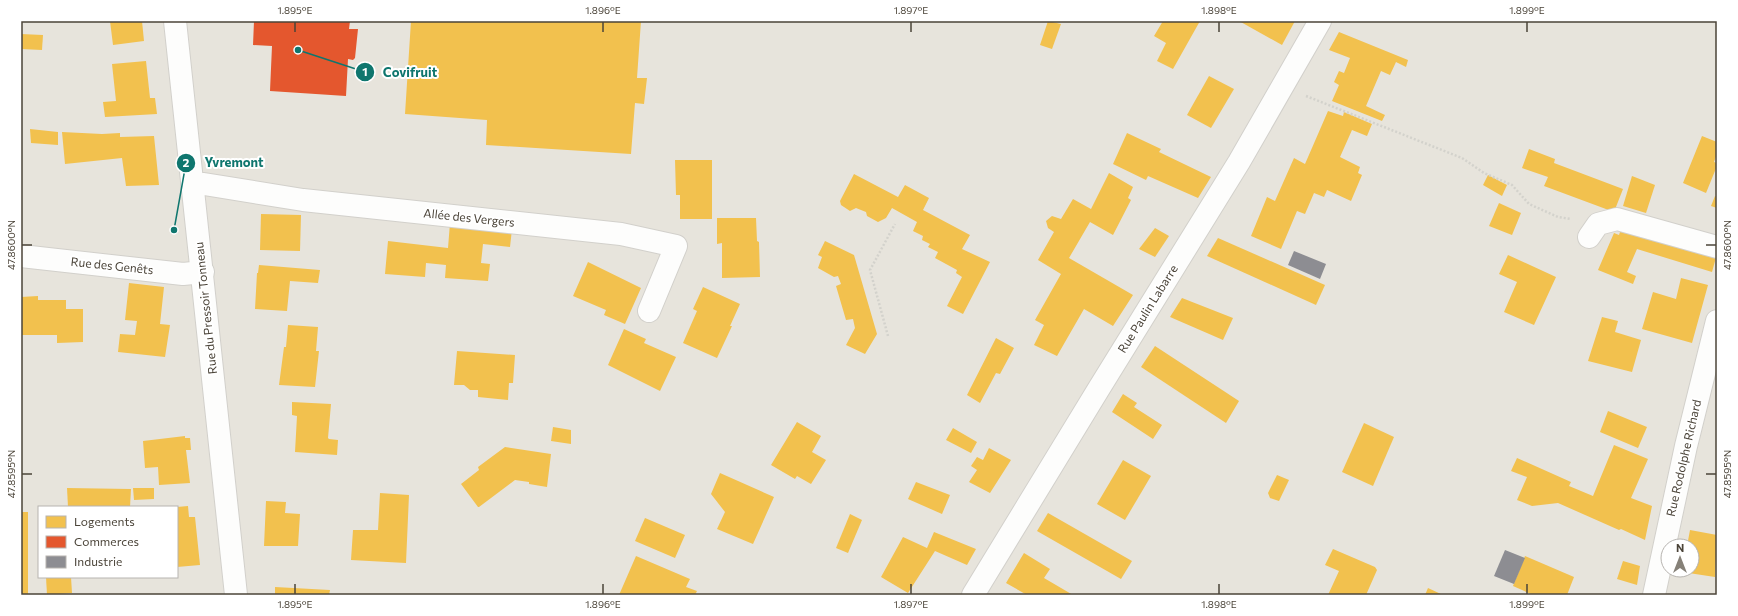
<svg xmlns="http://www.w3.org/2000/svg" width="1738" height="616" viewBox="0 0 1738 616" font-family="Commissioner,sans-serif">
<style>
.residential{fill:#e7e4dc;fill-rule:evenodd}
.homes{fill:#f2c14e}
.shops{fill:#e4572e}
.industry{fill:#8d8d92}
.lines{fill:none;stroke-linecap:round;stroke-linejoin:round}
.minor-casing{stroke:#d2d0cb;stroke-width:24}
.path{stroke:#d3d2cc;stroke-width:2.5;stroke-dasharray:2 2;stroke-linecap:butt}
.minor{stroke:#fdfdfc;stroke-width:22}
.ticks{fill:none;stroke:#4b4439;stroke-width:1.5}
.labels{text-anchor:middle;stroke-width:4;stroke-linejoin:round;paint-order:stroke}
.street-label{font-size:12px;fill:#4b4439;stroke:#fff}
.leader{fill:none;stroke:#0f766e;stroke-width:1.5}
.callout-dot{fill:#0f766e;stroke:#fff;stroke-width:1.5}
.mark-label{font-size:12px;text-anchor:middle;font-weight:bold;fill:#fff}
.callout-label{font-size:13px;text-anchor:middle;font-weight:bold;fill:#0f766e;stroke:#fff;stroke-width:4;stroke-linejoin:round;paint-order:stroke}
.neatline{fill:none;stroke:#4b4439;stroke-width:1.5}
.ticks-label{font-size:10px;text-anchor:middle;fill:#4b4439}
</style>
<rect width="100%" height="100%" fill="#f4f2ee"/>
<path class="residential" d="M21,21H1717V595H21ZM39,507H177V577H39ZM1668,546H1692V570H1668Z"/>
<g class="homes">
<polygon points="110,21 142,21 144,41 113,45"/>
<polygon points="411,21 641,21 637,78 647,78 644,104 635,103 631,154 486,145 487,120 405,114"/>
<polygon points="1048,21 1061,24 1052,49 1040,45"/>
<polygon points="1163,21 1200,21 1173,69 1157,61 1166,43 1154,36"/>
<polygon points="1239,21 1295,21 1282,45"/>
<polygon points="1339,32 1408,60 1406,67 1396,62 1390,75 1381,71 1366,106 1385,115 1382,121 1332,101 1339,85 1334,82 1339,71 1344,73 1350,58 1329,50"/>
<polygon points="21,34 43,35 42,50 21,49"/>
<polygon points="146,61 150,98 155,98 157,114 105,117 103,102 116,101 112,64"/>
<polygon points="1209,76 1234,89 1211,128 1187,115"/>
<polygon points="1328,111 1343,116 1344,112 1372,124 1367,136 1352,130 1340,157 1360,167 1358,173 1362,175 1351,201 1327,190 1324,197 1314,193 1305,214 1297,211 1281,249 1251,236 1267,197 1275,201 1294,158 1305,164"/>
<polygon points="30,129 58,132 58,145 31,143"/>
<polygon points="62,132 102,134 120,133 120,137 154,136 159,185 126,186 122,158 65,164"/>
<polygon points="1127,133 1161,149 1159,152 1211,177 1198,198 1148,176 1146,180 1113,164"/>
<polygon points="1702,136 1717,142 1717,154 1714,162 1717,163 1717,166 1706,193 1683,183"/>
<polygon points="1529,149 1555,159 1554,163 1623,189 1614,212 1544,186 1548,177 1522,168"/>
<polygon points="675,160 712,160 712,219 680,219 680,195 676,195"/>
<polygon points="1109,173 1133,187 1128,198 1131,200 1113,235 1090,222 1069,258 1133,295 1113,326 1084,309 1057,356 1034,345 1044,325 1035,320 1061,274 1038,260 1054,232 1048,228 1046,221 1052,216 1061,219 1073,199 1091,209"/>
<polygon points="854,174 898,197 905,185 929,198 923,210 970,235 962,249 990,262 963,314 947,306 962,277 956,273 957,270 935,258 938,252 928,247 930,244 922,240 923,236 913,231 917,222 892,208 886,218 878,222 867,216 866,212 856,208 850,211 841,205 840,201"/>
<polygon points="1488,175 1507,185 1502,196 1483,185"/>
<polygon points="1632,176 1655,185 1646,213 1623,206"/>
<polygon points="1715,196 1717,197 1717,208 1711,206"/>
<polygon points="1499,203 1521,213 1512,235 1489,226"/>
<polygon points="261,214 301,215 300,251 260,250"/>
<polygon points="717,218 756,218 757,241 759,242 760,277 722,278 722,243 717,244"/>
<polygon points="450,223 512,229 510,247 483,244 481,263 490,264 488,281 445,278 446,265 426,263 425,277 385,274 388,241 448,248"/>
<polygon points="1155,228 1169,236 1155,257 1139,249"/>
<polygon points="1621,229 1717,254 1712,272 1637,249 1627,272 1636,276 1633,284 1598,270 1614,233 1619,235"/>
<polygon points="1218,238 1325,285 1316,305 1207,256"/>
<polygon points="825,241 854,255 877,334 865,354 846,345 855,328 853,319 846,320 836,286 841,284 838,276 834,277 818,268 822,257 818,255"/>
<polygon points="1508,255 1556,277 1534,325 1504,312 1517,282 1499,274"/>
<polygon points="588,262 641,288 625,324 604,315 606,310 573,296"/>
<polygon points="259,265 320,270 318,283 290,281 287,311 255,309 257,273 258,273"/>
<polygon points="1681,278 1708,285 1692,343 1642,329 1653,292 1676,299"/>
<polygon points="129,283 164,287 160,324 170,325 165,357 118,352 120,334 135,335 137,321 125,320"/>
<polygon points="703,287 740,304 730,326 732,326 717,358 683,343 697,311 693,309"/>
<polygon points="38,296 38,300 66,300 66,309 83,309 83,342 57,343 57,335 21,335 21,297"/>
<polygon points="1182,298 1233,318 1223,340 1170,317"/>
<polygon points="1602,317 1618,321 1615,332 1641,340 1632,372 1588,361"/>
<polygon points="288,325 318,327 316,351 319,351 315,387 279,385 284,347 286,347"/>
<polygon points="624,329 646,339 644,343 676,357 660,391 608,365"/>
<polygon points="996,338 1014,348 1000,374 996,373 980,403 967,395"/>
<polygon points="1155,346 1239,401 1226,423 1141,367"/>
<polygon points="457,351 515,355 513,383 509,383 508,400 478,397 478,390 470,390 464,385 454,385"/>
<polygon points="1123,394 1137,403 1134,407 1162,425 1153,439 1112,412"/>
<polygon points="292,402 331,404 328,438 329,439 338,440 337,455 295,452 297,416 292,415"/>
<polygon points="1608,411 1647,427 1638,448 1600,432"/>
<polygon points="797,422 821,436 812,452 826,460 811,484 797,476 795,479 771,465"/>
<polygon points="1364,423 1394,437 1373,486 1342,472"/>
<polygon points="553,427 571,430 571,444 551,441"/>
<polygon points="953,428 977,442 971,453 946,440"/>
<polygon points="185,436 185,438 190,438 191,450 186,450 190,483 159,485 158,467 145,468 143,441"/>
<polygon points="1614,445 1648,459 1631,498 1652,506 1645,540 1621,529 1619,530 1558,503 1532,506 1517,500 1527,477 1511,471 1517,458 1571,482 1569,486 1593,496"/>
<polygon points="505,447 551,454 547,487 529,484 529,482 515,480 479,507 478,507 461,484 479,470 478,467"/>
<polygon points="989,448 1011,460 990,493 969,482 977,470 971,466 977,457 983,460"/>
<polygon points="1123,460 1151,476 1125,520 1097,504"/>
<polygon points="720,473 774,497 753,544 717,529 725,512 711,494"/>
<polygon points="1277,475 1289,480 1279,501 1270,498 1268,493"/>
<polygon points="916,482 950,495 942,514 908,499"/>
<polygon points="67,488 131,489 130,507 68,507"/>
<polygon points="133,488 154,488 154,499 134,500"/>
<polygon points="380,493 409,495 406,563 351,560 353,530 378,530"/>
<polygon points="266,501 286,502 285,513 300,514 298,546 264,546"/>
<polygon points="188,506 189,517 195,517 200,565 177,567 177,507"/>
<rect x="21" y="512" width="7" height="83"/>
<polygon points="1048,513 1132,561 1121,579 1037,531"/>
<polygon points="850,514 862,520 848,553 836,548"/>
<polygon points="645,518 685,535 675,558 635,541"/>
<polygon points="1690,530 1717,535 1715,577 1682,572 1683,570 1692,570 1692,546 1687,546"/>
<polygon points="934,532 976,549 967,565 935,551 908,593 881,577 903,537 927,548"/>
<polygon points="1333,549 1375,567 1377,570 1366,595 1328,595 1339,571 1325,565"/>
<polygon points="1024,553 1050,569 1044,578 1073,595 1027,595 1006,583"/>
<polygon points="636,556 690,579 686,587 697,591 695,595 619,595"/>
<polygon points="1525,556 1574,577 1567,595 1533,595 1513,586"/>
<polygon points="1623,561 1640,566 1637,585 1617,579"/>
<polygon points="46,577 71,577 72,593 47,595"/>
<polygon points="275,587 330,590 329,595 275,595"/>
<polygon points="1428,588 1443,595 1425,595"/>
</g>
<polygon class="shops" points="254,21 350,21 349,29 358,29 355,58 353,60 348,59 346,96 270,91 272,46 253,45"/>
<g class="industry">
<polygon points="1294,251 1326,264 1320,279 1288,265"/>
<polygon points="1505,550 1525,558 1514,584 1494,576"/>
</g>
<g class="lines">
<g class="minor-casing">
<g id="minor">
<polyline points="175,21 236,595"/>
<polyline points="192,185 204,184 303,200 621,234 676,246 649,311"/>
<polyline points="1589,237 1598,224 1617,219 1717,247"/>
<polyline points="21,256 183,274 203,272"/>
<polyline points="973,595 1098,390 1239,162 1320,21"/>
<polyline points="1654,595 1686,446 1717,321"/>
</g>
</g>
<g class="path">
<polyline points="1306,96 1462,158 1484,173 1512,185 1529,204 1558,217 1571,219"/>
<polyline points="888,336 870,270 895,224"/>
</g>
<use href="#minor" class="minor"/>
</g>
<path class="ticks" d="M295,22V32M603,22V32M911,22V32M1219,22V32M1527,22V32M22,245H32M1706,245H1716M22,474H32M1706,474H1716M295,584V594M603,584V594M911,584V594M1219,584V594M1527,584V594"/>
<g class="labels">
<g class="street-label">
<text transform="translate(469 218) rotate(6)" y="4">Allée des Vergers</text>
<text transform="translate(112 266) rotate(6)" y="4">Rue des Genêts</text>
<text transform="translate(206 308) rotate(-96)" y="4">Rue du Pressoir Tonneau</text>
<text transform="translate(1148 309) rotate(-58)" y="4">Rue Paulin Labarre</text>
<text transform="translate(1684 458) rotate(-77)" y="4">Rue Rodolphe Richard</text>
</g>
</g>
<path class="leader" d="M298 50L365 72M174 230L186 163"/>
<g class="callout-dot">
<circle cx="298" cy="50" r="4"/>
<circle cx="174" cy="230" r="4"/>
<circle cx="365" cy="72" r="10"/>
<circle cx="186" cy="163" r="10"/>
</g>
<g class="mark-label">
<text x="365" y="76">1</text>
<text x="186" y="167">2</text>
</g>
<g class="callout-label">
<text x="410" y="77">Covifruit</text>
<text x="234" y="167">Yvremont</text>
</g>
<rect width="1738" height="616" fill="none" stroke="#ffffff" stroke-width="44"/>
<rect x="38" y="506" width="140" height="72" fill="#ffffff" stroke="#b7b4b0"/>
<rect x="46" y="516" width="20" height="12" fill="#f2c14e" stroke="#b7b4b0"/>
<text x="74" y="526" font-size="12" fill="#4b4439">Logements</text>
<rect x="46" y="536" width="20" height="12" fill="#e4572e" stroke="#b7b4b0"/>
<text x="74" y="546" font-size="12" fill="#4b4439">Commerces</text>
<rect x="46" y="556" width="20" height="12" fill="#8d8d92" stroke="#b7b4b0"/>
<text x="74" y="566" font-size="12" fill="#4b4439">Industrie</text>
<g transform="translate(1680 558)"><circle r="19" fill="#ffffff" stroke="#b7b4b0"/>
<path d="M0-3L7 15L0 10L-7 15Z" fill="#868178"/>
<text y="-6" font-size="11" font-weight="bold" text-anchor="middle" fill="#4b4439">N</text>
</g>
<rect x="22" y="22" width="1694" height="572" class="neatline"/>
<g class="ticks-label">
<text x="295" y="14">1.895°E</text>
<text x="603" y="14">1.896°E</text>
<text x="911" y="14">1.897°E</text>
<text x="1219" y="14">1.898°E</text>
<text x="1527" y="14">1.899°E</text>
<text transform="translate(11 245) rotate(-90)" y="4">47.8600°N</text>
<text transform="translate(1727 245) rotate(-90)" y="4">47.8600°N</text>
<text transform="translate(11 474) rotate(-90)" y="4">47.8595°N</text>
<text transform="translate(1727 474) rotate(-90)" y="4">47.8595°N</text>
<text x="295" y="608">1.895°E</text>
<text x="603" y="608">1.896°E</text>
<text x="911" y="608">1.897°E</text>
<text x="1219" y="608">1.898°E</text>
<text x="1527" y="608">1.899°E</text>
</g>
</svg>
